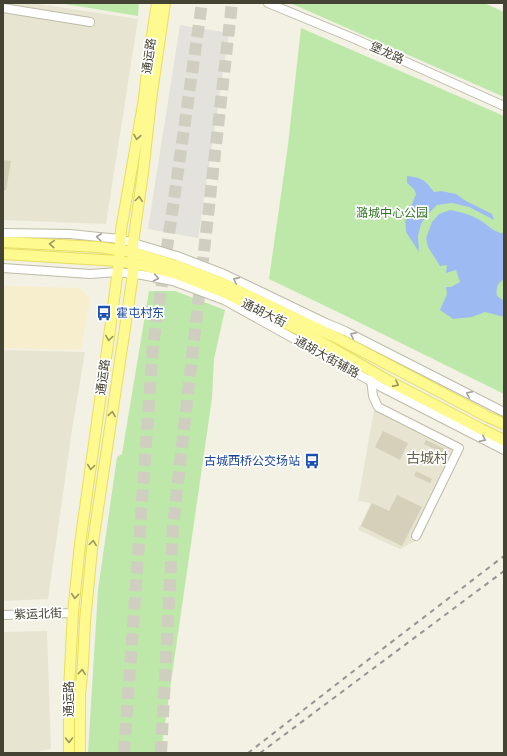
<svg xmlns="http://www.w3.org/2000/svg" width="507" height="756" viewBox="0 0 507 756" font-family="'Roboto Condensed','Noto Sans SC',sans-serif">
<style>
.residential{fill:#e7e5d1}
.commercial{fill:#f6eecd}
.green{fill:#bee8aa}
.parking{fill:#e3e2dc}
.water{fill:#9dbbf2}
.building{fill:#d4d0b9}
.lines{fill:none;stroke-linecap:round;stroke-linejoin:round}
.highway-tunnel{stroke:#cfcec0;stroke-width:12;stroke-dasharray:12 6;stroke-linecap:butt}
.minor-casing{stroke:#bebba6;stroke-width:10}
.major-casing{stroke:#e7de5d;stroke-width:12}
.minor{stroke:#fff;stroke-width:8}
.major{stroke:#fffa90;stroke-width:10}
.rail{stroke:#949494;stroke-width:2;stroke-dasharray:5 5;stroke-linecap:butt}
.oneway{stroke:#98955d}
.oneway2{stroke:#a2a099}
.labels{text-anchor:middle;stroke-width:3.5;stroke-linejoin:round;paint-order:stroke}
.street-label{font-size:12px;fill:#444233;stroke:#fff}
.park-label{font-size:12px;fill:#317725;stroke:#fff}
.transit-label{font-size:12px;fill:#164399;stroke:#fff;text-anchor:start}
.quarter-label{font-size:14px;fill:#67634a;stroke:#fff}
</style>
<rect width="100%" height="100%" fill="#f2f1e3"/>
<g class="residential">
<polygon points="3,3 32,3 138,19 106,224 3,220"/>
<polygon points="3,350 85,352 73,423 48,599 3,601"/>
<polygon points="374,410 462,452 421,538 400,549 358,530 371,503 358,501"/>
<polygon points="47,631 51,749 40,751 37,753 3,753 3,632"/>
</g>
<polygon class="commercial" points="3,286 79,288 90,299 81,350 3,348"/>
<g class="green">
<polygon points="59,3 139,3 138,16"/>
<polygon points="290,3 484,3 504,12 504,97"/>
<polygon points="301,28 504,116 504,394 342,314 269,279 288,145"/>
<polygon points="149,291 175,291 225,310 214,359 212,398 166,717 161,753 88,753 98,590 117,457 122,454"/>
</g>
<polygon class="parking" points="180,25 229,33 198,238 148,229"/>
<g class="water">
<path d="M407,176C423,178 424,179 434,192L441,191L456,194L466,201L492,214L494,220L469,207L452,203L437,205L427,215L421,224L418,236L419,252L406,232L405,215L412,204L416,194L414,189L407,183Z"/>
<path d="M450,210C460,212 470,214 480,220C487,224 495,234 504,233V279C497,284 496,288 497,296L504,301V317L485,312L472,317L453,319L440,310L447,294L446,287H451L460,282L456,270L446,273L447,265L440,266L428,247L426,238L432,222L439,214Z"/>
</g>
<g class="building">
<polygon points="3,160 11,161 6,190 3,190"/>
<polygon points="383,431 408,443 400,460 375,447"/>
<polygon points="426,440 447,450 445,454 424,444"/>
<polygon points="416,471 432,479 430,483 414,476"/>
<polygon points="397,495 422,507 402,546 361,526 372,503 389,511"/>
</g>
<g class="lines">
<g class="highway-tunnel">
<polyline points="124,753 153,346 202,3"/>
<polyline points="161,753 173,526 232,3"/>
</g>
<g class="minor-casing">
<g id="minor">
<polyline points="268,3 355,39 504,106"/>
<polyline points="3,8 90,22"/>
<polyline points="3,233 70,234 99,237 120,239 177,256 224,274 326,323 345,331 504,412"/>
<polyline points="3,268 90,274 118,272 142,275 173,281 224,300 383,388 504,450"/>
<polyline points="371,379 373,396 378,407 459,448 416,536"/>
<polyline points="3,615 73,613"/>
</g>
</g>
<g class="major-casing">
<g id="major">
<polyline points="3,242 98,247 132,252 177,266 224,284 341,340 488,417 504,424"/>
<polyline points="3,254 119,261 141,265 177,274 223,292 304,332 389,381 483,430 504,440"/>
<polyline points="69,753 69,689 73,613 80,544 112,315 119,261 121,230 144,99 148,62 157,3"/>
<polyline points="80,753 80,695 83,664 85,621 92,549 133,274 133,243 143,173 151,100 165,3"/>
</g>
</g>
<use href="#minor" class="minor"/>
<use href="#major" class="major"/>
<g class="rail">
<polyline points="248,753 351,673 504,556"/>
<polyline points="260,753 504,571"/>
</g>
</g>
<defs><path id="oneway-chevron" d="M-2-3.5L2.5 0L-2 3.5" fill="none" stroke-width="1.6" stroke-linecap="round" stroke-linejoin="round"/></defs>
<g class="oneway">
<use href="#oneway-chevron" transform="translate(137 137) rotate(100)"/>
<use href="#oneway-chevron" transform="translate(139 199) rotate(-82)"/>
<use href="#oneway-chevron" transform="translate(52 244) rotate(-177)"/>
<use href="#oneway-chevron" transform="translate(109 338) rotate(98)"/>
<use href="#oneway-chevron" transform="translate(396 384) rotate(28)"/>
<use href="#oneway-chevron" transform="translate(112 414) rotate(-81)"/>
<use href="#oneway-chevron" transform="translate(91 467) rotate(98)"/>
<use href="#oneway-chevron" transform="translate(93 543) rotate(-82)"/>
<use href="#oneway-chevron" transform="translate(75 596) rotate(95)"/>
<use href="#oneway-chevron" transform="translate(82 672) rotate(-84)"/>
<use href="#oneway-chevron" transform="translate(69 740) rotate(90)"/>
</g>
<g class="oneway2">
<use href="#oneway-chevron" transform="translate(99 237) rotate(-174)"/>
<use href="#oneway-chevron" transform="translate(156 278) rotate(12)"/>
<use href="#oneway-chevron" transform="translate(236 280) rotate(-154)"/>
<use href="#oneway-chevron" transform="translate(353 335) rotate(-153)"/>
<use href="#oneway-chevron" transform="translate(469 394) rotate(-153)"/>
<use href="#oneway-chevron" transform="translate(483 439) rotate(26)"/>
</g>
<defs>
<g id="bus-bare" transform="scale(1.2)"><path d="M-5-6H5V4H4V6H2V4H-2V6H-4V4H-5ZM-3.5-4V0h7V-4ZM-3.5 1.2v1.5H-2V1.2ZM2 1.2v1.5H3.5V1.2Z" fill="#1a4fb4" stroke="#fff" stroke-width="2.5" paint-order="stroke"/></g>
</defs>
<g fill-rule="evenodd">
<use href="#bus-bare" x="104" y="313"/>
<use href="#bus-bare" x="312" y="461"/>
</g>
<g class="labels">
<g class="street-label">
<text transform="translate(387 53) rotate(24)" y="4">堡龙路</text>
<text transform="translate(149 56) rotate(-82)" y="4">通运路</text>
<text transform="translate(264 313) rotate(26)" y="4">通胡大街</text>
<text transform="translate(327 357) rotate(29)" y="4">通胡大街辅路</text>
<text transform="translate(103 377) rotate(-82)" y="4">通运路</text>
<text transform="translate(38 614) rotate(-2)" y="4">紫运北街</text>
<text transform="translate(69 699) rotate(-90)" y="4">通运路</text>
</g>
<g class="park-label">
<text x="392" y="217">潞城中心公园</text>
</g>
<g class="transit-label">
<text x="116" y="317">霍屯村东</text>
<text x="300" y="465" text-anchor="end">古城西桥公交场站</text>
</g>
<g class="quarter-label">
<text x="427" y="463">古城村</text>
</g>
</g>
<rect width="507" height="756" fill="none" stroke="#444233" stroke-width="8"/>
</svg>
